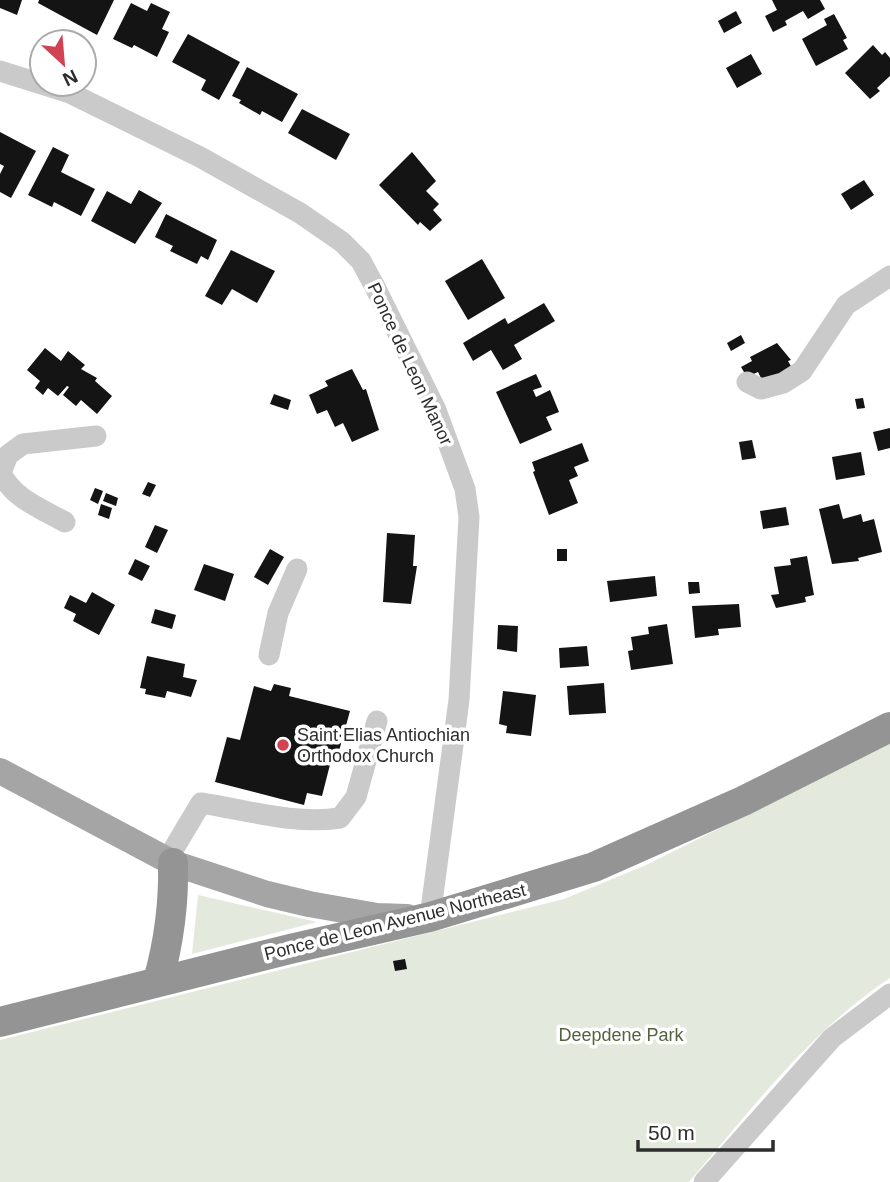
<svg xmlns="http://www.w3.org/2000/svg" width="890" height="1182" viewBox="0 0 890 1182" font-family="Arial,sans-serif">
<style>
.green{fill:#e3e9dc}
.building{fill:#141414}
.lines{fill:none;stroke-linecap:round;stroke-linejoin:round}
.minor{stroke:#cacaca;stroke-width:21}
.major{stroke:#a5a5a5;stroke-width:26}
.highway{stroke:#949494;stroke-width:30}
.poi-dot{fill:#d14253;stroke:#fff;stroke-width:2.5}
.labels{text-anchor:middle;stroke-width:7;stroke-linejoin:round;paint-order:stroke}
.street-label{font-size:18px;fill:#2d2d2d;stroke:#fff}
.poi-label{font-size:18px;fill:#2d2d2d;stroke:#fff;text-anchor:start}
.park-label{font-size:18px;fill:#52633f;stroke:#fff}
</style>
<rect width="100%" height="100%" fill="#fff"/>
<g class="green">
<path d="M890,743V978C810,1031 751,1110 689,1182H0V1040L564,899L646,865Z"/>
<polygon points="198,895 317,922 192,954"/>
</g>
<g class="building">
<polygon points="0,0 22,0 17,15 0,8"/>
<polygon points="39,0 114,0 97,35 38,3"/>
<polygon points="772,0 820,0 825,9 808,19 803,11 785,21 787,25 773,32 765,16 777,10"/>
<polygon points="131,3 147,11 151,3 170,12 162,29 169,32 157,57 134,45 132,48 113,39"/>
<polygon points="736,11 742,23 724,33 718,21"/>
<polygon points="834,14 847,38 843,40 848,49 816,66 802,39 827,25 824,19"/>
<polygon points="188,34 240,62 219,100 201,90 206,80 172,62"/>
<polygon points="873,45 882,55 885,52 890,58 890,76 877,88 880,91 870,99 845,73"/>
<polygon points="751,54 762,74 737,88 726,68"/>
<polygon points="247,67 298,94 282,122 262,111 260,115 239,103 241,100 232,96"/>
<polygon points="302,109 350,134 336,160 288,133"/>
<polygon points="0,132 36,151 11,198 0,192 0,174 4,166 0,164"/>
<polygon points="53,147 69,155 61,172 95,189 81,216 54,202 52,207 28,195"/>
<polygon points="412,152 436,181 426,191 439,204 433,210 442,220 430,231 420,222 418,225 379,185"/>
<polygon points="864,180 874,195 851,210 841,194"/>
<polygon points="139,190 162,203 135,244 91,221 107,191 131,204"/>
<polygon points="166,214 217,240 208,260 201,256 197,264 170,251 173,246 155,237"/>
<polygon points="231,250 275,271 257,303 232,289 222,305 205,296"/>
<polygon points="482,259 505,298 468,320 445,281"/>
<polygon points="544,303 555,321 514,345 522,359 503,370 491,350 473,361 463,343 505,318 508,324"/>
<polygon points="741,335 745,343 731,351 727,343"/>
<polygon points="777,343 791,360 788,361 792,368 763,382 758,372 747,377 741,367 752,361 750,357"/>
<polygon points="45,348 61,361 68,351 85,365 81,369 97,378 95,381 112,396 97,414 81,400 76,406 63,395 69,387 67,386 58,396 48,388 43,395 35,388 40,381 27,370"/>
<polygon points="352,369 363,390 366,389 379,430 352,442 343,423 335,427 327,410 317,414 309,395 328,386 325,381"/>
<polygon points="536,374 542,387 533,390 536,397 550,390 559,412 546,417 552,430 520,444 496,392"/>
<polygon points="274,394 291,400 288,410 270,404"/>
<polygon points="863,398 865,408 857,409 855,399"/>
<polygon points="890,428 890,448 878,451 873,432"/>
<polygon points="752,440 756,458 742,460 739,442"/>
<polygon points="582,443 589,461 574,467 578,476 569,480 578,503 549,515 533,472 535,471 532,462"/>
<polygon points="861,452 865,475 836,480 832,457"/>
<polygon points="148,482 156,485 150,497 142,494"/>
<polygon points="95,488 103,491 98,504 90,500"/>
<polygon points="106,493 118,498 116,506 103,501"/>
<polygon points="101,504 112,508 109,519 98,515"/>
<polygon points="839,504 843,519 861,514 863,522 874,519 882,552 858,558 859,561 832,564 819,509"/>
<polygon points="786,507 789,525 763,529 760,511"/>
<polygon points="155,525 168,530 157,553 145,547"/>
<polygon points="387,533 415,535 413,566 417,566 411,604 383,602"/>
<polygon points="270,549 284,557 268,585 254,577"/>
<rect x="557" y="549" width="10" height="12"/>
<polygon points="807,556 814,595 805,597 806,602 776,608 771,595 779,594 774,567 791,565 790,559"/>
<polygon points="135,559 150,566 142,581 128,574"/>
<polygon points="204,564 234,574 225,601 194,590"/>
<polygon points="655,576 657,596 610,602 607,581"/>
<polygon points="688,582 699,582 700,593 689,594"/>
<polygon points="92,592 115,605 99,635 73,621 76,614 64,608 70,595 86,603"/>
<polygon points="739,604 741,627 718,629 719,635 695,638 692,606"/>
<polygon points="155,609 176,615 172,629 151,623"/>
<polygon points="667,624 673,664 631,670 628,651 633,650 631,637 649,634 648,627"/>
<polygon points="498,625 518,626 517,652 497,649"/>
<polygon points="587,646 589,666 560,668 559,648"/>
<polygon points="147,656 185,664 183,677 197,680 191,697 167,691 165,698 145,694 146,689 140,688"/>
<polygon points="604,683 606,713 569,715 567,686"/>
<polygon points="274,684 291,688 289,696 350,711 339,751 334,749 322,796 307,793 304,805 215,782 227,737 240,740 254,686 271,691"/>
<polygon points="503,691 536,695 531,736 506,733 507,726 499,724"/>
<polygon points="405,959 407,969 395,971 393,961"/>
</g>
<g class="lines">
<g class="minor">
<polyline points="0,71 70,93 200,157 300,213 342,242 361,261 375,287 436,410 465,489 469,517 459,700 430,917"/>
<polyline points="747,382 761,389 783,383 802,371 846,305 890,276"/>
<path d="M0,471C12,498 40,508 65,522"/>
<polyline points="0,475 8,455 23,444 96,436"/>
<polyline points="269,655 278,613 297,569"/>
<path d="M167,860L201,803C247,810 294,825 340,818L356,797L377,721"/>
<polyline points="704,1182 832,1038 890,994"/>
</g>
<polyline class="major" points="0,771 173,863 267,894 309,904 377,916 407,917"/>
<g class="highway">
<path d="M158,981C169,942 174,904 173,863"/>
<polyline points="0,1022 290,949 430,917 594,867 743,801 890,727"/>
</g>
</g>
<circle class="poi-dot" cx="283" cy="745" r="7"/>
<g class="labels">
<g class="street-label">
<text transform="translate(410 364) rotate(65)" y="6">Ponce de Leon Manor</text>
<text transform="translate(395 922) rotate(-14)" y="6">Ponce de Leon Avenue Northeast</text>
</g>
<g class="poi-label">
<text x="297" y="741">Saint Elias Antiochian<tspan x="297" dy="21">Orthodox Church</tspan></text>
</g>
<g class="park-label">
<text x="621" y="1041">Deepdene Park</text>
</g>
</g>
<g transform="translate(63 63) rotate(154)"><circle r="33" fill="#ffffff" stroke="#ababab" stroke-width="2"/>
<path d="M0-5L12 26L0 18L-12 26Z" fill="#d14253"/>
<text y="-10" font-size="19" font-weight="bold" text-anchor="middle" fill="#2d2d2d">N</text>
</g>
<path d="M638 1140v10h135v-10" fill="none" stroke="#2d2d2d" stroke-width="3.5"/>
<text x="648" y="1140" font-size="21" fill="#2d2d2d" stroke="#ffffff" stroke-width="5" paint-order="stroke">50 m</text>
</svg>
